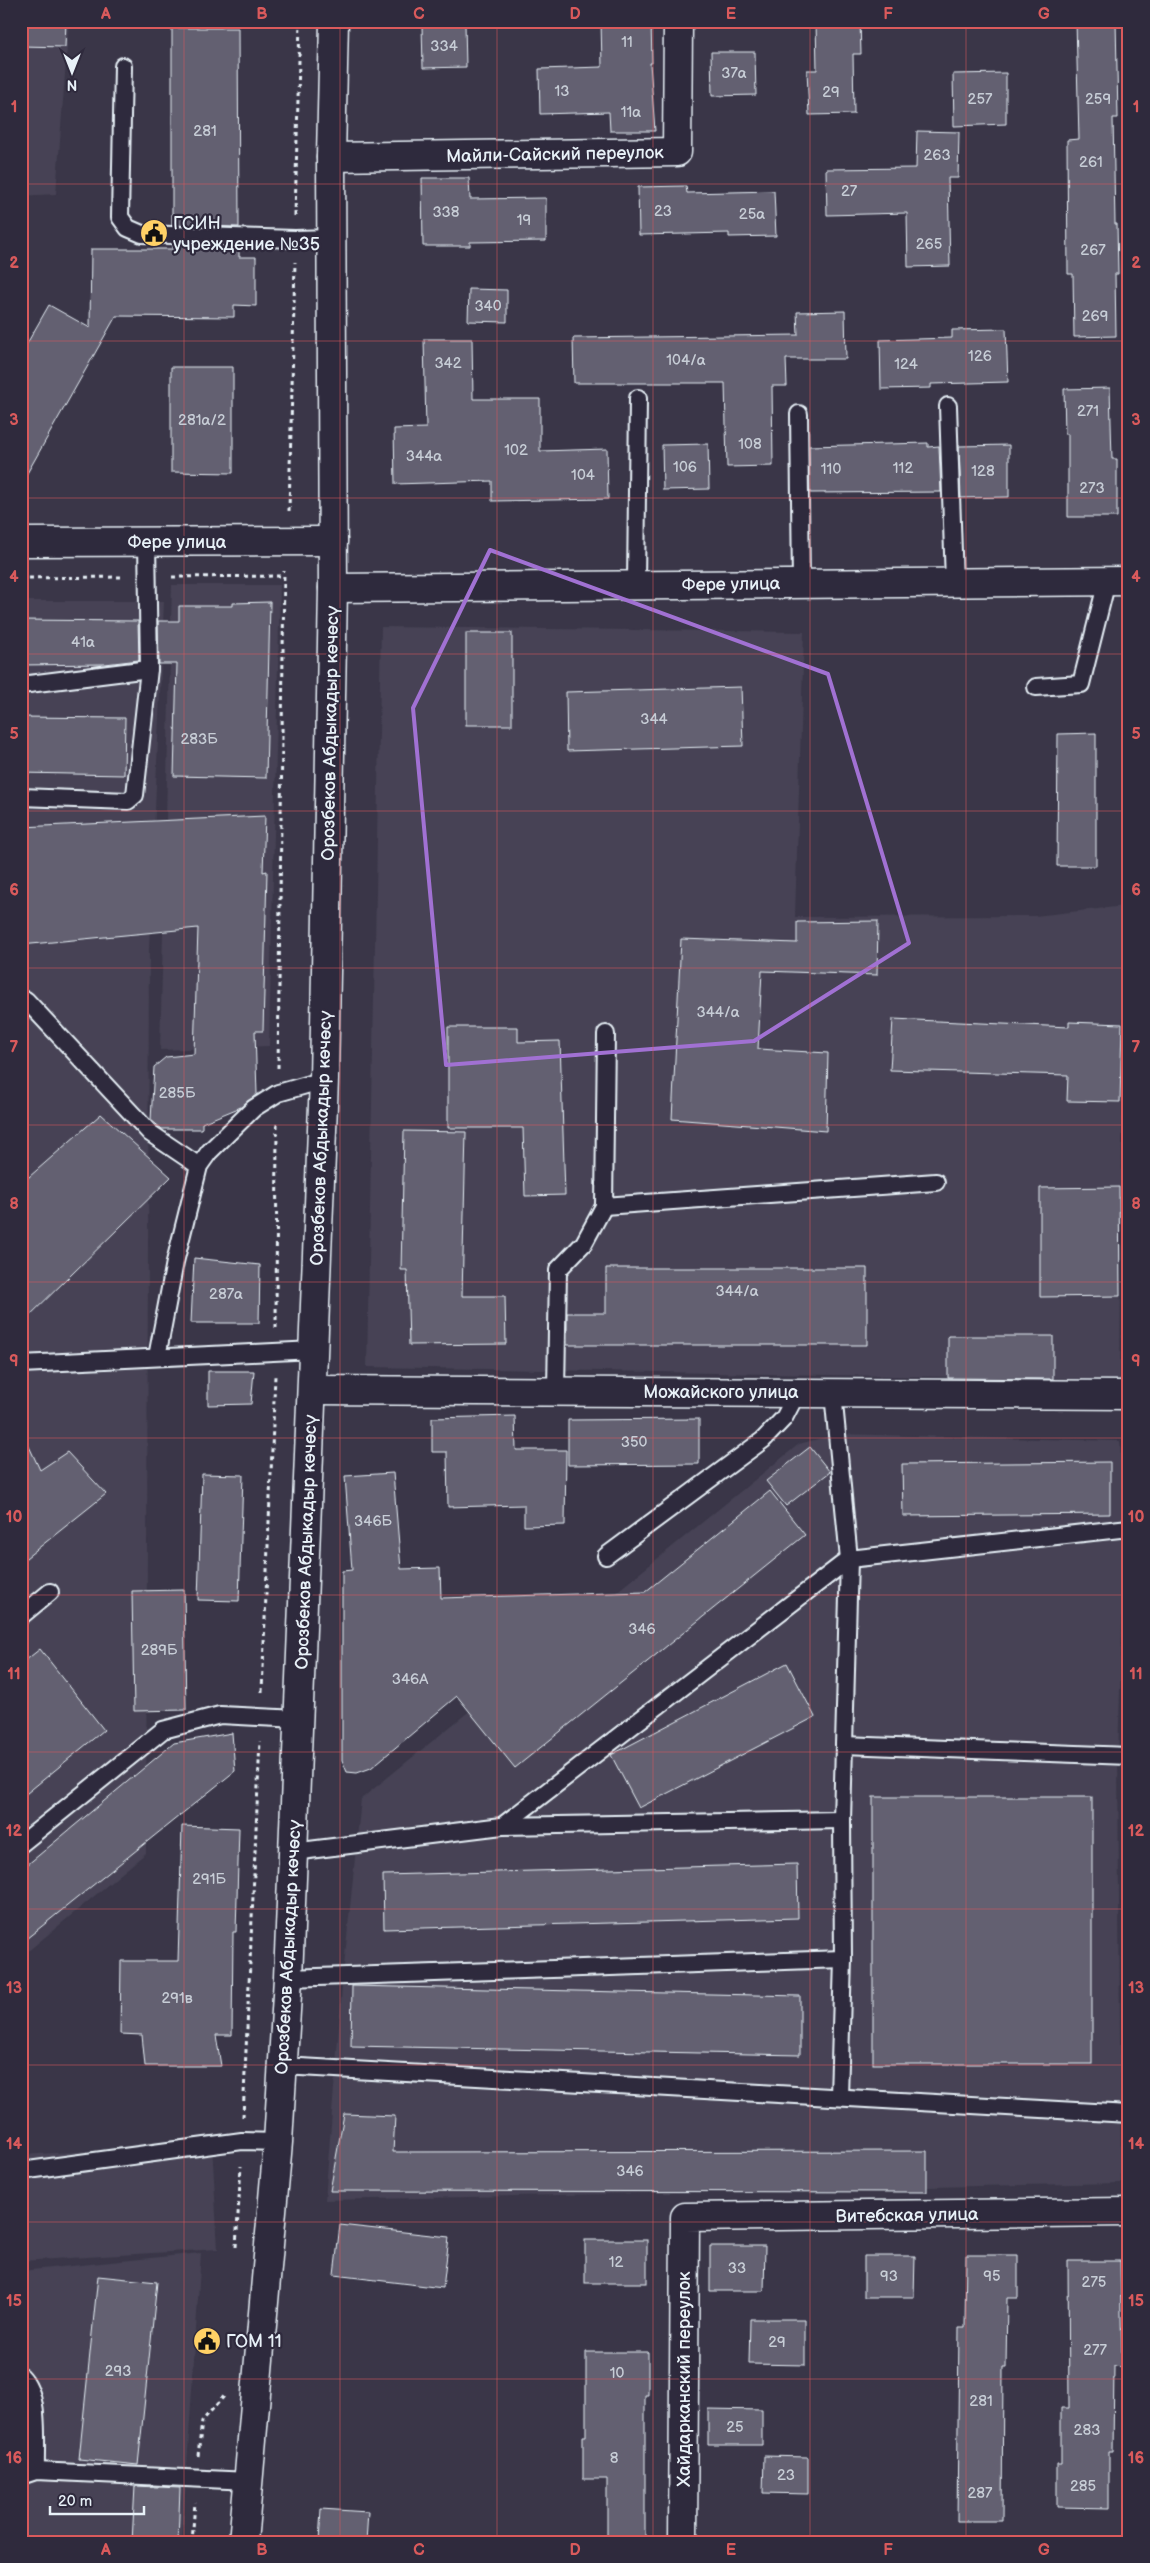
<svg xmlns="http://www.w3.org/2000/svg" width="1150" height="2563" viewBox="0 0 1150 2563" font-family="'Balsamiq Sans',sans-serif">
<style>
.built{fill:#464354}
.building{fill:#636171;stroke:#e8f1f8}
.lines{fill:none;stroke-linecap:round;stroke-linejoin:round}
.service-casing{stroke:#e8f1f8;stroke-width:20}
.minor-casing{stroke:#e8f1f8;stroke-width:31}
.tertiary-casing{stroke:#e8f1f8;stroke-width:31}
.path{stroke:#e8f1f8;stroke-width:3;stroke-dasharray:4 4;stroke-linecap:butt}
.service{stroke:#2f2a3d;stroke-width:16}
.minor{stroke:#2f2a3d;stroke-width:28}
.tertiary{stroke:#2f2a3d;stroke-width:28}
.marked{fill:none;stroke:#a171d3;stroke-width:4;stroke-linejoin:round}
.grid{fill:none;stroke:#da5a5c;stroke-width:1;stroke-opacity:0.55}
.labels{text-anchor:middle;stroke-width:4.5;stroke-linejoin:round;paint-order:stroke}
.number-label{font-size:15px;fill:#c7cdd6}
.street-label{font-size:18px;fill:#e8f1f8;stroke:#2f2a3d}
.poi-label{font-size:18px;fill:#e8f1f8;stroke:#2f2a3d;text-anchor:start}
.neatline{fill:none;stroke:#da5a5c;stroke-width:2}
.grid-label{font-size:16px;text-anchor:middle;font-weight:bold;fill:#da5a5c}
</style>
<rect width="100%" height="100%" fill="#3a3648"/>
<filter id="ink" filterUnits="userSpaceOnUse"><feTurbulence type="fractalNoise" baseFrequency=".02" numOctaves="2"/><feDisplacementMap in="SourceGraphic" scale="10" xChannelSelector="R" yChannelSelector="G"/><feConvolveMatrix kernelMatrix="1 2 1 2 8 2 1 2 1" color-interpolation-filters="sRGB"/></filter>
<g filter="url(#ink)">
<g class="built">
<polygon points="21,21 69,21 56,194 21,196"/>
<polygon points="172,585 280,585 269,1046 160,1050"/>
<polygon points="21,601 164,601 149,949 146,1853 21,1957"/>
<polygon points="381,627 804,632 795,917 1035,916 1124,906 1120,1380 367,1367"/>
<polygon points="837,1434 1120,1441 1125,1528 1118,1756 1121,2183 325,2200 343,1976 361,1799 799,1444"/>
<polygon points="212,2144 218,2249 21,2261 21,2155"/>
<polygon points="201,2253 182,2542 21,2542 21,2271"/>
</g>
<g class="building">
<polygon points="21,21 66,21 65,47 21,46"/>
<polygon points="601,21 651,21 652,63 650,63 655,131 610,131 609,112 540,114 539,69 602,67"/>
<polygon points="816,21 860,21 861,54 853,54 854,114 809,115 807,70 817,70"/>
<polygon points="1076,21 1116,21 1118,118 1113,118 1115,224 1117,224 1118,274 1115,274 1116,336 1074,337 1073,274 1068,274 1067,140 1079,139"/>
<polygon points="465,24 466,67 423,68 422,25"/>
<polygon points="172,28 238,28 239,227 172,225"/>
<polygon points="711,52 755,52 756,95 712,96"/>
<polygon points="1006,73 1006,124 954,126 953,74"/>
<polygon points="917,131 959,132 958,178 948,178 950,266 908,267 907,213 827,215 826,169 916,168"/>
<polygon points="422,178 469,178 470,199 546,198 546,241 470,242 470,246 423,246"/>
<polygon points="686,186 687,193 774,191 776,236 729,237 729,233 639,235 638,187"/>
<polygon points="173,245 239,247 239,257 256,257 256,306 234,305 234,317 116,316 21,484 21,354 49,305 90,328 91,249 173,249"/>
<polygon points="469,289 507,290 507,322 468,321"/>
<polygon points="845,311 846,359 786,359 787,386 772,386 773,466 727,467 725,383 574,383 573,338 798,335 797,312"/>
<polygon points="1006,329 1008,382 931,384 931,388 881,389 880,340 952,338 952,330"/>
<polygon points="424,339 472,339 473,399 540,399 540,451 607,449 608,499 492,501 492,481 395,484 394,429 426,428"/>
<polygon points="171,367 233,367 233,473 171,472"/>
<polygon points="1110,388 1112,459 1117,459 1117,517 1068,517 1068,434 1065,434 1064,389"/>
<polygon points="928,443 928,447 939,446 941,492 810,493 809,446"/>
<polygon points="708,444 709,489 663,490 662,445"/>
<polygon points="1009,445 1009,497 961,498 959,446"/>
<polygon points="270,602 266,778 174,776 177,664 159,664 158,621 179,621 179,606 233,606 233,603"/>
<polygon points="21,620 138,621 139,660 105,664 21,665"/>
<rect x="466" y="633" width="46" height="92"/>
<polygon points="741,687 743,746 567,751 566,692"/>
<polygon points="21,717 125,718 124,775 21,773"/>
<polygon points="1096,733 1096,866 1057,866 1058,734"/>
<polygon points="265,816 263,872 267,871 263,1031 255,1031 257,1094 241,1107 202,1123 202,1129 162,1129 151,1120 154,1067 166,1057 194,1054 198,928 21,945 21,827"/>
<polygon points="878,921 877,975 762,971 758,1049 828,1053 826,1131 672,1119 681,939 797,943 797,922"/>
<polygon points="893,1019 1069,1027 1069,1022 1122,1024 1120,1102 1067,1101 1068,1075 890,1070"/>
<polygon points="448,1027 518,1027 518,1042 560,1041 565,1195 525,1196 523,1128 448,1128"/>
<polygon points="101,1114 171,1177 21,1324 21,1184"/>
<polygon points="404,1131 466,1132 462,1296 505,1296 506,1344 409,1345 407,1270 401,1270"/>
<polygon points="1119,1187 1120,1296 1040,1297 1040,1188"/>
<polygon points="194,1258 260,1265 259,1323 191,1323"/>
<polygon points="606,1268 867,1268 867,1345 567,1345 567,1313 606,1313"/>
<polygon points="948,1336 1053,1336 1053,1379 948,1378"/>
<polygon points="208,1371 254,1371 251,1404 208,1405"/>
<polygon points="515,1416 516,1450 566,1450 565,1525 524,1526 524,1505 448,1507 447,1452 432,1452 432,1418"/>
<polygon points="699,1419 699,1464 568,1465 568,1420"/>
<polygon points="21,1429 40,1470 67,1452 106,1494 21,1562"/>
<polygon points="810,1447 830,1472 786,1506 766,1481"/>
<polygon points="1110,1462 1110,1514 903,1516 902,1464"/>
<polygon points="393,1473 401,1569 440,1568 441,1598 645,1592 770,1491 805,1535 515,1768 457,1696 371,1768 357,1773 347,1772 342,1760 342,1571 352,1570 345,1476"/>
<polygon points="202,1474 243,1475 239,1601 198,1600"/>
<polygon points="184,1590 186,1710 134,1711 132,1591"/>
<polygon points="40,1649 104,1730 21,1798 21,1664"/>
<polygon points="787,1663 815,1717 639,1808 611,1755"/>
<polygon points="232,1733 235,1771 21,1943 21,1870 174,1743"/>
<rect x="873" y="1797" width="219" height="267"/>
<polygon points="182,1826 239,1828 236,1932 233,1932 232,2035 216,2035 221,2066 145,2066 142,2035 120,2034 121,1961 178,1961"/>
<polygon points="797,1864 798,1918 384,1929 383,1875"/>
<polygon points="352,1986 800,1996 800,2055 351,2046"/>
<polygon points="344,2114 395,2116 393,2152 927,2151 927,2192 330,2191"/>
<polygon points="340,2225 449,2237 443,2288 334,2275"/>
<rect x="585" y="2240" width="62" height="43"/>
<polygon points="710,2246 765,2246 764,2291 710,2291"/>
<polygon points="966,2255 1018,2255 1018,2298 1007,2298 1006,2367 1003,2367 1002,2521 957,2521 959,2328 965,2328"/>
<polygon points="864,2256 915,2256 914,2297 864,2297"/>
<polygon points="1068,2261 1120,2261 1122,2367 1114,2366 1113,2451 1109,2451 1109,2508 1057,2507 1057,2464 1061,2464 1061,2408 1069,2408"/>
<polygon points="98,2276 157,2282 138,2465 79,2459"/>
<polygon points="750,2319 805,2319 805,2365 749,2364"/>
<polygon points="586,2352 648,2352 648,2395 645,2395 645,2542 607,2542 607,2479 583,2479 583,2436 586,2436"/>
<polygon points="708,2409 762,2410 762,2445 708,2445"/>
<polygon points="764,2456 808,2457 808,2494 763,2493"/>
<polygon points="135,2486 180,2488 178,2542 132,2542"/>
<polygon points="321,2509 368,2512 366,2542 319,2542"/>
</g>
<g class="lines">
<g class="service-casing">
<g id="service">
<polyline points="123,66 120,217 128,228 142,234 295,239 332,238"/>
<polyline points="948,406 954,582"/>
<polyline points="799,414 801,584"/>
<polyline points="636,585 638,398"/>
<polyline points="21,685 149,669"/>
<polyline points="1036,687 1081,684 1107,581"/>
<polyline points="21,797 128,801 135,795 149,669 147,541"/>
<polyline points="26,1000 150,1133 199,1166"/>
<polyline points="604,1206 936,1182"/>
<polyline points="157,1357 175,1262 199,1166 209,1152 254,1108 278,1093 324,1080"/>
<polyline points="21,1364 314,1350"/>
<polyline points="556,1391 558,1270 584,1243 604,1206 606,1034"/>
<polyline points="833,1393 849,1559 842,1820 843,1959 839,2097"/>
<polyline points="606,1556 763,1440 784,1418 797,1393"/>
<polyline points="21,1616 50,1592"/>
<polyline points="844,1745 1129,1756"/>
<polyline points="502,1826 849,1559 1129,1528"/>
<polyline points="21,1844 163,1730 220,1715 299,1719"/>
<polyline points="293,1852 502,1826 842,1820"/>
<polyline points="288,1978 843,1959"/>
<polyline points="283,2066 1129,2114"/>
<polyline points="21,2171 242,2141 278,2142"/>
<path d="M21,2376C41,2396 35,2444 36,2471"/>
<polyline points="21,2476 36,2471 249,2481"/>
</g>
</g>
<g class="minor-casing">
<g id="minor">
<polyline points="331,157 677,152 678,21"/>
<polyline points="313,1390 1129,1395"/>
<polyline points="683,2542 685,2217 1129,2212"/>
</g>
</g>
<g class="tertiary-casing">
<g id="tertiary">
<polyline points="21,542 333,541"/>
<polyline points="333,588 1129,581"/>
<polyline points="243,2542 278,2142 288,1978 324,1080 333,588 331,157 334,21"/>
</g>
</g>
<g class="path">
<polyline points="295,216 300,21"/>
<polyline points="289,511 295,262"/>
<polyline points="172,577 284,576"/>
<polyline points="21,578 123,577"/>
<polyline points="278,1068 284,571"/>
<polyline points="276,1328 277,1121"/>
<polyline points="262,1692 275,1376"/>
<polyline points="243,2117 260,1741"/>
<polyline points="236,2247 241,2166"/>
<polyline points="198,2456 202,2421 226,2394"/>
<polyline points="192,2542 195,2502"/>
</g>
<use href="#service" class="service"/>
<use href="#minor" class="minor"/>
<use href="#tertiary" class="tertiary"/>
</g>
</g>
<path class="marked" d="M490,550L828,674L909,943L754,1041L446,1065L413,708Z"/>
<path class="grid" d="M184,21V2542M340,21V2542M497,21V2542M653,21V2542M810,21V2542M966,21V2542M21,184H1129M21,341H1129M21,498H1129M21,654H1129M21,811H1129M21,968H1129M21,1125H1129M21,1282H1129M21,1438H1129M21,1595H1129M21,1752H1129M21,1909H1129M21,2065H1129M21,2222H1129M21,2379H1129"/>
<defs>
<g id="civic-disc" transform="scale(1.4375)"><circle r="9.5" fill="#ffd166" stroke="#2f2a3d"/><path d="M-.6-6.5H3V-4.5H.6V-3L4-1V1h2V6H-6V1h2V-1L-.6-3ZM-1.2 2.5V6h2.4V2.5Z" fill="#111"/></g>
</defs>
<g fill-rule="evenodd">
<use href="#civic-disc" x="154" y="233"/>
<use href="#civic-disc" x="207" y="2341"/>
</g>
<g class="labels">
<g class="number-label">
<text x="627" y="47">11</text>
<text x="444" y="51">334</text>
<text x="734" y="78">37а</text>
<text x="562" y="96">13</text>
<text x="831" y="97">29</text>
<text x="980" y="104">257</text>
<text x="1098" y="104">259</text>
<text x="631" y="117">11а</text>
<text x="205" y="136">281</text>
<text x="937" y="160">263</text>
<text x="1091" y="167">261</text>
<text x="849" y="196">27</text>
<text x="663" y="216">23</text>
<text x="446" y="217">338</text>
<text x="752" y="219">25а</text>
<text x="524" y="225">19</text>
<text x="929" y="249">265</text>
<text x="1093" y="255">267</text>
<text x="488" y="311">340</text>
<text x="1095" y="321">269</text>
<text x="980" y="361">126</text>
<text x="686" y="365">104/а</text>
<text x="448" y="368">342</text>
<text x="906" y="369">124</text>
<text x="1088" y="416">271</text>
<text x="202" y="425">281а/2</text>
<text x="750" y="449">108</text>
<text x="516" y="455">102</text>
<text x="424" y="461">344а</text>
<text x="685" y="472">106</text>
<text x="903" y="473">112</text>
<text x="831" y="474">110</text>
<text x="983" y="476">128</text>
<text x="583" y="480">104</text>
<text x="1092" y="493">273</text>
<text x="83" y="647">41а</text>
<text x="654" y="724">344</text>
<text x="199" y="744">283Б</text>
<text x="718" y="1017">344/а</text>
<text x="177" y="1098">285Б</text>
<text x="737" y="1296">344/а</text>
<text x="226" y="1299">287а</text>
<text x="634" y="1447">350</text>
<text x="373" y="1526">346Б</text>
<text x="642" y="1634">346</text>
<text x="159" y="1655">289Б</text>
<text x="410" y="1684">346А</text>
<text x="209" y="1884">291Б</text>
<text x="177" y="2003">291в</text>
<text x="630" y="2176">346</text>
<text x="616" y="2267">12</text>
<text x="737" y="2273">33</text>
<text x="889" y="2281">93</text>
<text x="992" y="2281">95</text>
<text x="1094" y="2287">275</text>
<text x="777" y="2347">29</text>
<text x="1095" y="2355">277</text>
<text x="118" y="2376">293</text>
<text x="617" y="2378">10</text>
<text x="981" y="2406">281</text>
<text x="735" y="2432">25</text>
<text x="1087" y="2435">283</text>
<text x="614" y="2463">8</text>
<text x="786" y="2480">23</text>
<text x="1083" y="2491">285</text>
<text x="980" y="2498">287</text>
</g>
<g class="street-label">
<text transform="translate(555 154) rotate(-1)" y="6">Майли-Сайский переулок</text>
<text x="177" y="548">Фере улица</text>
<text transform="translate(731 584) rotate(-1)" y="6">Фере улица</text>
<text transform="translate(330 733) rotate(-89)" y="6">Орозбеков Абдыкадыр көчөсү</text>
<text transform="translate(321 1138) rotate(-88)" y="6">Орозбеков Абдыкадыр көчөсү</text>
<text x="721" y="1398">Можайского улица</text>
<text transform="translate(306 1542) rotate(-88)" y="6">Орозбеков Абдыкадыр көчөсү</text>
<text transform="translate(288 1947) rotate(-87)" y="6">Орозбеков Абдыкадыр көчөсү</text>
<text transform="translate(907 2215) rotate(-1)" y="6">Витебская улица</text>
<text transform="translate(684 2379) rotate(-90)" y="6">Хайдарканский переулок</text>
</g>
<g class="poi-label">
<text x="173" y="229">ГСИН<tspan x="173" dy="21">учреждение №35</tspan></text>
<text x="226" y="2347">ГОМ 11</text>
</g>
</g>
<rect width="1150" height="2563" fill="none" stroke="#2f2a3d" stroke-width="55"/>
<g transform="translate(72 72) rotate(180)" stroke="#2f2a3d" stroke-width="4" paint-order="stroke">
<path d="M0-4L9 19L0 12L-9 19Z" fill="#e8f1f8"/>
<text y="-8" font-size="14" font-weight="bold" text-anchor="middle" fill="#e8f1f8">N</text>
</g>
<path d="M50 2506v8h94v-8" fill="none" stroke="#e8f1f8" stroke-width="2.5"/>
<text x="58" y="2506" font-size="15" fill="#e8f1f8" stroke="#2f2a3d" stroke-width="4" paint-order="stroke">20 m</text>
<rect x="28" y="28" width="1094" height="2508" class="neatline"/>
<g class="grid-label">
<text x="106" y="19">A</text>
<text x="262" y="19">B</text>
<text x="419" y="19">C</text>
<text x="575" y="19">D</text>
<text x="731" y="19">E</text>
<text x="888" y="19">F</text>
<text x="1044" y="19">G</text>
<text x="14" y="112">1</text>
<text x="1136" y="112">1</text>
<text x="14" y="268">2</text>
<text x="1136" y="268">2</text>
<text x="14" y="425">3</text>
<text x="1136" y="425">3</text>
<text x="14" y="582">4</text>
<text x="1136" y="582">4</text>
<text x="14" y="739">5</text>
<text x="1136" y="739">5</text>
<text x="14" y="895">6</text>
<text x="1136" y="895">6</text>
<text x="14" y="1052">7</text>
<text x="1136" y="1052">7</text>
<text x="14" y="1209">8</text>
<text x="1136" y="1209">8</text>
<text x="14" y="1366">9</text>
<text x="1136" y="1366">9</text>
<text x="14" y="1522">10</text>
<text x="1136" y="1522">10</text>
<text x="14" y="1679">11</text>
<text x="1136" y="1679">11</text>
<text x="14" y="1836">12</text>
<text x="1136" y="1836">12</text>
<text x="14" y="1993">13</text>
<text x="1136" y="1993">13</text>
<text x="14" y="2149">14</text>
<text x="1136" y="2149">14</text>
<text x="14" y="2306">15</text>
<text x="1136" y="2306">15</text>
<text x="14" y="2463">16</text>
<text x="1136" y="2463">16</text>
<text x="106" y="2555">A</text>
<text x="262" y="2555">B</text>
<text x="419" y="2555">C</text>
<text x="575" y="2555">D</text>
<text x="731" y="2555">E</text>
<text x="888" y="2555">F</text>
<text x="1044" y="2555">G</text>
</g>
</svg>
